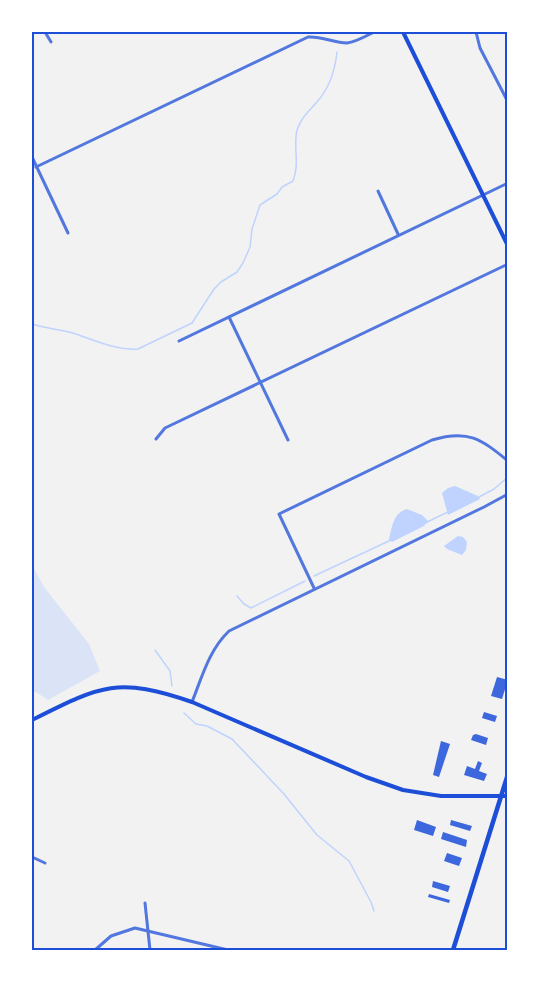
<svg xmlns="http://www.w3.org/2000/svg" width="539" height="982" viewBox="0 0 539 982" font-family="'Source Serif 4',serif">
<style>
.green{fill:#dbe4f7}
.water{fill:#bfd3fe}
.lines{fill:none;stroke-linecap:round;stroke-linejoin:round}
.stream{stroke:#bfd3fe;stroke-width:1.5}
.building{fill:#3d67dc}
.minor{stroke:#5277de;stroke-width:3}
.secondary{stroke:#1d4ed8;stroke-width:4}
.primary{stroke:#1d4ed8;stroke-width:4.5}
.neatline{fill:none;stroke:#1d4ed8;stroke-width:2}
</style>
<rect width="100%" height="100%" fill="#f2f2f2"/>
<polygon class="green" points="32,565 44,587 89,644 100,671 48,700 36,692 32,693"/>
<g class="water">
<polygon points="455,486 478,496 480,499 448,515 442,493 448,488"/>
<path d="M407,509L422,515L428,521L424,526L392,542L389,540C392,527 393,513 407,509Z"/>
<polygon points="458,536 463,537 467,542 466,550 462,555 447,549 444,546"/>
</g>
<g class="lines">
<g class="stream">
<path d="M32,324C44,328 56,329 69,332C91,338 114,351 138,349L192,323L214,289L221,282L237,272L243,263L250,247L252,229L260,205L277,194L282,187L293,181C300,164 293,146 297,130C301,118 308,112 316,103C329,89 335,71 337,52"/>
<polyline points="479,497 494,489 508,477"/>
<polyline points="425,523 448,512"/>
<polyline points="314,576 391,540"/>
<polyline points="237,596 244,604 251,608 305,581"/>
<polyline points="155,650 170,671 172,686"/>
<polyline points="184,713 196,724 207,726 232,739 284,794 317,835 349,861 371,902 374,911"/>
</g>
</g>
<g class="building">
<polygon points="497,677 508,680 502,699 491,696"/>
<polygon points="484,712 497,716 495,722 482,718"/>
<polygon points="476,734 488,738 486,745 471,740 473,735"/>
<polygon points="441,741 450,744 439,777 433,775"/>
<polygon points="478,761 482,763 479,771 487,774 484,781 464,775 467,766 475,769"/>
<polygon points="417,820 436,827 433,836 414,830"/>
<polygon points="451,820 472,826 470,831 450,825"/>
<polygon points="443,832 467,840 466,847 441,839"/>
<polygon points="447,853 462,858 459,866 444,861"/>
<polygon points="433,881 450,886 448,892 432,887"/>
<polygon points="429,894 450,900 449,903 428,897"/>
</g>
<g class="lines">
<g class="minor">
<polyline points="45,32 51,42"/>
<polyline points="476,32 480,48 508,102"/>
<polyline points="32,157 68,233"/>
<path d="M36,167L308,37C322,36 334,43 347,43C356,42 366,36 374,32"/>
<polyline points="378,191 398,234"/>
<polyline points="229,317 288,440"/>
<polyline points="179,341 508,183"/>
<polyline points="156,439 165,428 508,264"/>
<path d="M314,588L279,514L432,440C468,429 481,439 508,461"/>
<path d="M192,702C202,677 209,650 229,631L484,507L508,494"/>
<polyline points="32,857 45,863"/>
<polyline points="145,903 150,950"/>
<polyline points="95,950 111,936 135,928 228,950"/>
</g>
<g class="secondary">
<polyline points="403,32 508,246"/>
<path d="M32,720C100,686 117,676 192,702L366,777L403,790L441,796H508"/>
</g>
<polyline class="primary" points="453,950 508,774"/>
</g>
<rect width="539" height="982" fill="none" stroke="#ffffff" stroke-width="66"/>
<rect x="33" y="33" width="473" height="916" class="neatline"/>
</svg>
